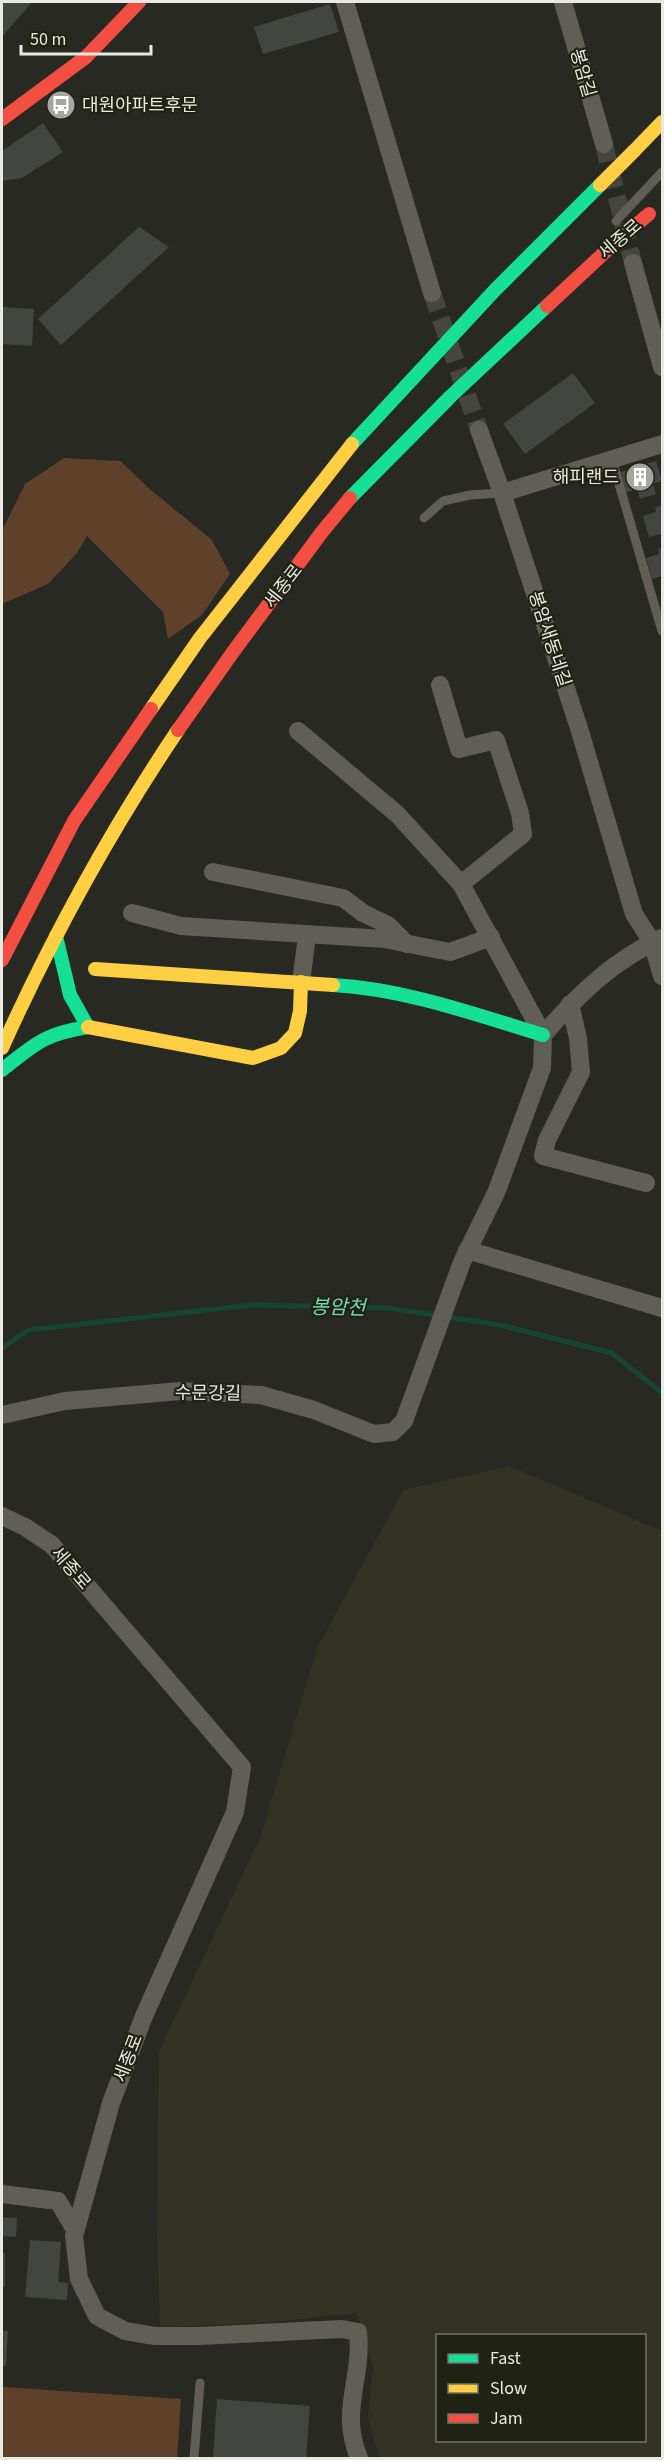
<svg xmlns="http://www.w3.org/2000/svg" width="664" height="2460" viewBox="0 0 664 2460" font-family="'Source Sans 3','Noto Sans KR',sans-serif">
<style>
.built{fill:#323322;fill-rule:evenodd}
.green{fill:#5f402b}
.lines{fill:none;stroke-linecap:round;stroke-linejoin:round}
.stream{stroke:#174435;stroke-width:5}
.building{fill:#434540}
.street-tunnel{stroke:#45463f;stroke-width:18;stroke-dasharray:18 9;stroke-linecap:butt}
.lane{stroke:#605e57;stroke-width:9}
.street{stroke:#605e57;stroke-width:18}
.fast{stroke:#16e098;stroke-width:14}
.slow{stroke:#ffcf43;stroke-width:14}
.jam{stroke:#f24e42;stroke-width:14}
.slow-bridge{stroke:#ffcf43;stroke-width:14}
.jam-bridge{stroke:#f24e42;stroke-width:14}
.labels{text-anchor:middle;stroke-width:4.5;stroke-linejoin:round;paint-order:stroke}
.street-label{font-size:18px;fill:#e8e9e1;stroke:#212216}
.poi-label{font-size:18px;fill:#e8e9e1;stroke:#212216;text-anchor:start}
.water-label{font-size:20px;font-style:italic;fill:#74d5b3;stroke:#212216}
</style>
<rect width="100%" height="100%" fill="#282922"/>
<path class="built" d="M509,1466L662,1531V2458H379L368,2416L373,2367L357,2313L273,2322L160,2328L157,2225L159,2051L260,1838L317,1648L403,1490ZM438,2336H644V2440H438Z"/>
<g class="green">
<polygon points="64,458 120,461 152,491 212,540 230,574 202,615 168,639 163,612 87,536 77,553 48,584 2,604 2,531 25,484"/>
<polygon points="3,2387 181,2399 177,2458 2,2458"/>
</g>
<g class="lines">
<polyline class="stream" points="2,1348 28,1330 251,1305 388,1308 500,1325 612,1353 662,1393"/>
</g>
<g class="building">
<polygon points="2,2 32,2 2,37"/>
<polygon points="330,4 339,32 263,54 254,27"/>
<polygon points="43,123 63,152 22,178 2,181 2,151"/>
<polygon points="139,227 169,247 61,345 38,319"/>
<polygon points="2,307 34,309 32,346 2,344"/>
<polygon points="573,373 595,403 525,454 503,424"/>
<polygon points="656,461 662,481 653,484 656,494 640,499 637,489 625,493 618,473"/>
<polygon points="662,505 662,534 649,537 643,516 656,512 655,508"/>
<polygon points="662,548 662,576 652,579 646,558 659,554 658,549"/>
<polygon points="2,2217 17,2218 16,2237 2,2236"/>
<polygon points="30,2240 61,2242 58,2282 68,2283 67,2300 25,2297"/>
<rect x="2" y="2253" width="3" height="34"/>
<polygon points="2,2331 8,2331 6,2366 2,2366"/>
<polygon points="217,2399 310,2406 306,2458 213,2458"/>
</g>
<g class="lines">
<g class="street-tunnel">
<polyline points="604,144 633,263"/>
<polyline points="432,293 479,430"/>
</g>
<g class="lane">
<polyline points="616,221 662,172"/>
<polyline points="612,460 662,631"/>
<polyline points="424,518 443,501 470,495 502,493"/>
<polyline points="194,2458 200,2383"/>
</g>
<g class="street">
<polyline points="345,2 432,293"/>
<polyline points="563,2 604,144"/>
<polyline points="633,263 662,367"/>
<polyline points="479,430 502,493"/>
<polyline points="662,444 502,493 579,728 634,914 652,942 662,976"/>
<polyline points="440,685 459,749 496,740 520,813 523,834 461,884"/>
<path d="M298,731L397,814L461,884L543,1035C579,994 612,961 662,938"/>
<polyline points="213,872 343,898 363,913 388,925 407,944"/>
<polyline points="132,913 181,926 384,939 450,952 491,937"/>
<polyline points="301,982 307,936"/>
<polyline points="570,1004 578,1038 581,1072 547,1140 543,1156 646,1183"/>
<polyline points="467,1250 662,1308"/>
<polyline points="2,1415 65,1401 180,1391 261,1395 314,1410 374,1434 393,1432 404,1421 462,1262 496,1193 542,1068 543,1035"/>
<path d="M2,1516L25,1527L52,1545L242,1767L235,1812L144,2016L111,2103L74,2236L79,2279L97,2316L125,2331L155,2336H199L342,2329L358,2332C363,2379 339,2411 359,2458"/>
<polyline points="2,2194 58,2201 75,2230"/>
</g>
<g class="fast">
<polyline points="352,444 495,290 600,185"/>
<polyline points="350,498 451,396 547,306"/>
<path d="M333,985C405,989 474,1014 543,1035"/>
<path d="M2,1070C36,1043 44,1034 88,1027L70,995L56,936"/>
</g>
<g class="slow">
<polyline points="634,151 662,122"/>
<polyline points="151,709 200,638 352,444"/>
<polyline points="95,969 333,985"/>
<polyline points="88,1027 253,1058 281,1048 295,1033 300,1011 301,982"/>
<path d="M2,1048C52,937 110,831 178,730"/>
</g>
<g class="jam">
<polyline points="2,119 86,57 139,2"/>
<polyline points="547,306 618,240"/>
<polyline points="178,730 233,652 322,532 350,498"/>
<polyline points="2,960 74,821 151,709"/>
</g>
<polyline class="slow-bridge" points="600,185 634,151"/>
<polyline class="jam-bridge" points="618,240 649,214"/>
</g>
<defs>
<g id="bus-disc" transform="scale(1.5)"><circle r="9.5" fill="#a5a69e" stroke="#212216"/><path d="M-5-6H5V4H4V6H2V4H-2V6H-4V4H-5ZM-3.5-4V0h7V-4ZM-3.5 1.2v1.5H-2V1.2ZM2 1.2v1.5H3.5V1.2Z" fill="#fff"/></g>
<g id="building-disc" transform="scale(1.5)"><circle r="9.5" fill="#a5a69e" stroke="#212216"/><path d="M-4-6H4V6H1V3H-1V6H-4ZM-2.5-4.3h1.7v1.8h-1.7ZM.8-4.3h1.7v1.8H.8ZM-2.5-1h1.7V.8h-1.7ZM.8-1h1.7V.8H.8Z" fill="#fff"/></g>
</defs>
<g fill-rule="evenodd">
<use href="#bus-disc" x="61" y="105"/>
<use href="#building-disc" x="640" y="477"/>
</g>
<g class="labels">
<g class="street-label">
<text transform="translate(583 73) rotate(74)" y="6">봉암길</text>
<text transform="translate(620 239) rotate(-41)" y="6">세종로</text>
<text transform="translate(283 586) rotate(-52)" y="6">세종로</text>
<text transform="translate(550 639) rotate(72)" y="6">봉암새동네길</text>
<text transform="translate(208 1393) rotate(1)" y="6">수문강길</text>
<text transform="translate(71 1568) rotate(49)" y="6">세종로</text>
<text transform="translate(128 2058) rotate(-69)" y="6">세종로</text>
</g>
<g class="poi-label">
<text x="82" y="111">대원아파트후문</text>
<text x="619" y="483" text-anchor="end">해피랜드</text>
</g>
<g class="water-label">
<text transform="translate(338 1307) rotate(1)" y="7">봉암천</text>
</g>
</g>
<rect width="664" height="2460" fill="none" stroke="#e8e9e1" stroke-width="6"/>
<rect x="436" y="2334" width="210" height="108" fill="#212216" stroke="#717267" stroke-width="1.5"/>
<rect x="448" y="2354" width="30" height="9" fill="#16e098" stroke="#717267" stroke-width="1.5"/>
<text x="490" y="2364" font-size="18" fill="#e8e9e1">Fast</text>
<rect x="448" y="2384" width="30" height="9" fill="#ffcf43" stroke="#717267" stroke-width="1.5"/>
<text x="490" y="2394" font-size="18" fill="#e8e9e1">Slow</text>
<rect x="448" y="2414" width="30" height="9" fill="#f24e42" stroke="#717267" stroke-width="1.5"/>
<text x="490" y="2424" font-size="18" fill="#e8e9e1">Jam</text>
<path d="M21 45v9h130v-9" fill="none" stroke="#e8e9e1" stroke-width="3"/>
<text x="30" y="45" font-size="18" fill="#e8e9e1" stroke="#212216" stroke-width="4.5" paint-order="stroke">50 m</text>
</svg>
